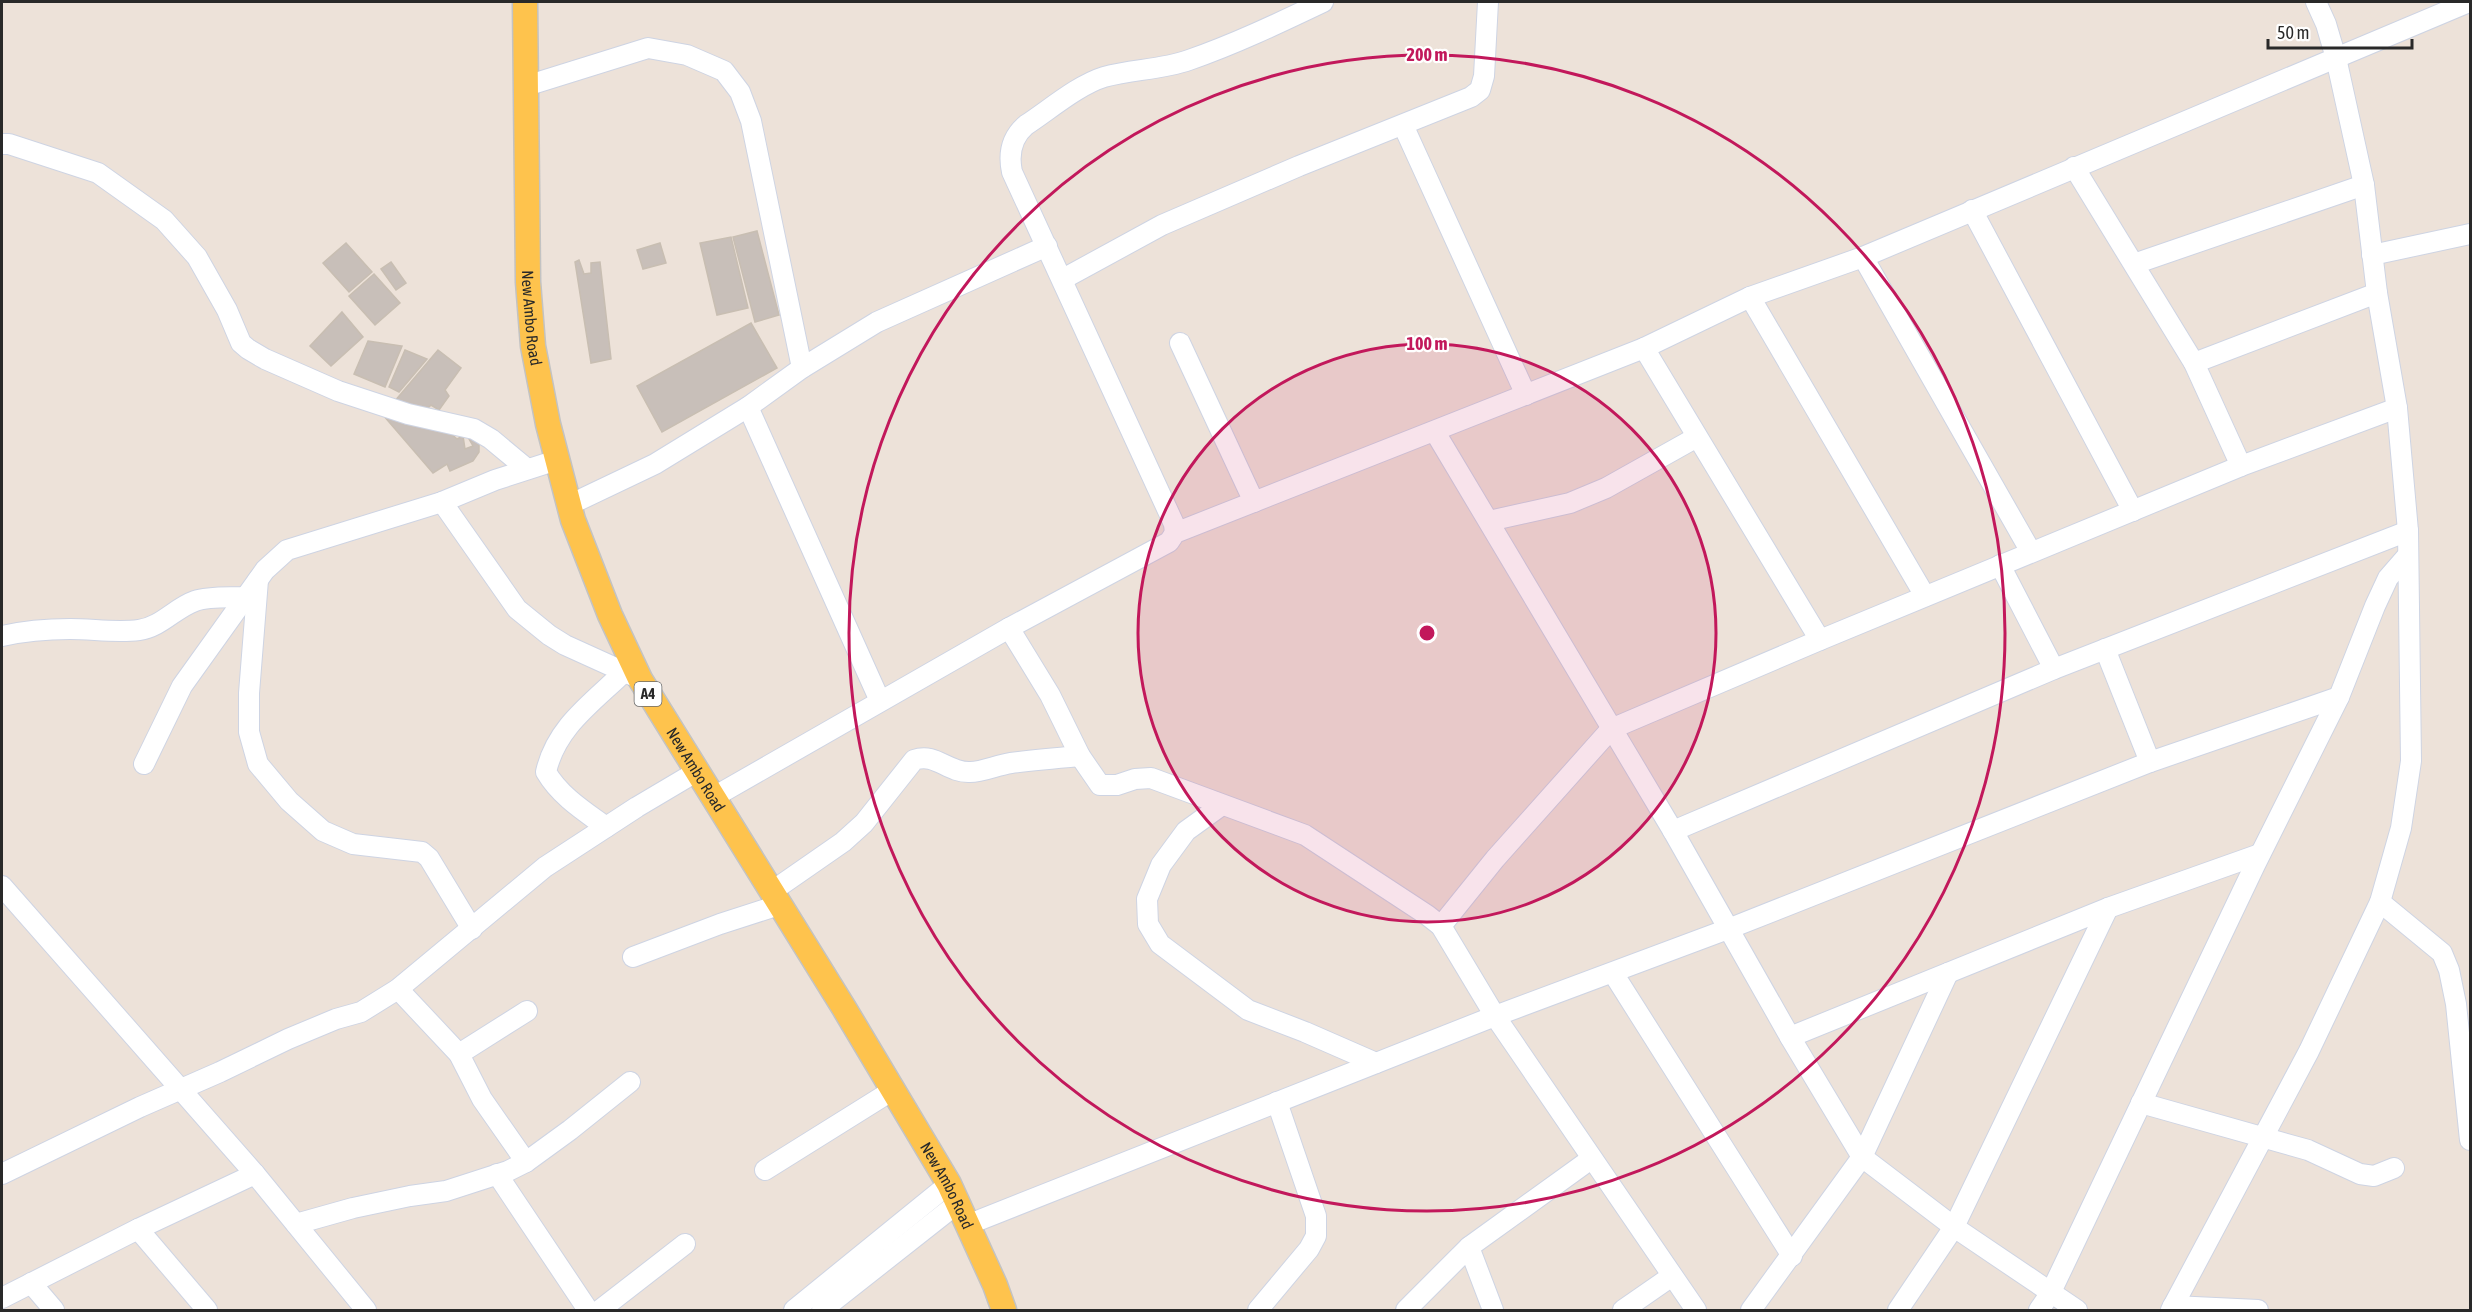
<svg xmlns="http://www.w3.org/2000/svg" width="2472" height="1312" viewBox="0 0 2472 1312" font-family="'Asap Condensed',sans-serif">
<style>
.building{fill:#c8bfb9;stroke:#c8beb2;stroke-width:1.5}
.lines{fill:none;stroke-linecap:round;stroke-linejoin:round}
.minor-casing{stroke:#ced4e3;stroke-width:22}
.major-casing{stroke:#c3c3c3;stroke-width:27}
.minor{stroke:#fff;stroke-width:20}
.major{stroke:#fec34d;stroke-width:24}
.ring{fill:none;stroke:#c2185b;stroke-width:3}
.labels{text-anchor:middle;stroke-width:4.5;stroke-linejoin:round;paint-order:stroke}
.shield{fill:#fff;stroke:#696969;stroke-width:1.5}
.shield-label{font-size:15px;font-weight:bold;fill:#292929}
.street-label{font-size:16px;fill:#292929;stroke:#fff}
.centre{fill:#c2185b;stroke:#fff;stroke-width:3}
.ring-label{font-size:18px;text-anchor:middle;font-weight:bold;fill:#c2185b;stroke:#fff;stroke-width:4.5;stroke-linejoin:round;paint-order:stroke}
</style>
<rect width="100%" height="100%" fill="#ede2d9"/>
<g class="building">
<polygon points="757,231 779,315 755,322 733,237"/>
<polygon points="731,237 748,308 717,315 700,243"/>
<polygon points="346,243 372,272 349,292 323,263"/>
<polygon points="660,243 666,263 643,269 637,250"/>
<polygon points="579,260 584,274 591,273 591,263 600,262 611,359 591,363 575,262"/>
<polygon points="391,262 406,283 396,290 381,269"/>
<polygon points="374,274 400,303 375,325 349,296"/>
<polygon points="342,312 363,337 331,366 310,346"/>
<polygon points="751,323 777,368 662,432 637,386"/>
<polygon points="368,341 402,346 385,387 354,374"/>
<polygon points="405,350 427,359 399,392 389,387"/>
<polygon points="438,350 461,368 445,390 449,396 439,410 431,405 425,411 445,433 448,431 457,439 463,436 465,449 473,446 469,439 473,436 479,442 479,452 473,461 450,471 447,464 433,473 383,415"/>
</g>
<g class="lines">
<g class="minor-casing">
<g id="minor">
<polyline points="526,86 648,48 687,55 724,71 740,92 751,121 802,368"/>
<polyline points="1403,125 1526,395"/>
<polyline points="2,144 9,144 98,173 164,220 197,257 227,310 241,343 248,349 265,359 338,391 408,414 474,429 491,439 527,469"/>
<polyline points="2074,167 2194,363 2241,466"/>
<polyline points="1972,210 2133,511"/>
<polyline points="2372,255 2470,234"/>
<polyline points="1863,257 2031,552"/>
<polyline points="2134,264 2364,185"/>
<polyline points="1063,279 1162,225 1299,166 1471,97 1480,90 1484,76 1488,2"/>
<polyline points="1750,297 1925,596"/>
<polyline points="1180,343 1254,502"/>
<polyline points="1644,348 1820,640"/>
<polyline points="2194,363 2377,293"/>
<polyline points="748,407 880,701"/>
<polyline points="1435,432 1673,831 1790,1037 1862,1157 1954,1227 2077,1310"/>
<polyline points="442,502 517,609 549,635 565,645 640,679"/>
<polyline points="569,505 655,464 748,407 802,368 877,322 1047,246"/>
<polyline points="1489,521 1570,503 1606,488 1697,437"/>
<path d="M1175,533L1174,524L1012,172C1008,153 1012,137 1026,125C1049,110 1078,85 1104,77C1132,69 1161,70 1189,60C1235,44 1279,23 1323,2"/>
<polyline points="2000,565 2054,669"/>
<polyline points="258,580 249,693 249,732 258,764 289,801 323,831 353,844 422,852 429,858 472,929"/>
<polyline points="1009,628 1050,695 1080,756 1100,785 1117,785 1135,779 1151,778 1305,835 1427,915 1441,926 1495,1016 1696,1310"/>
<path d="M2,636C24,631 47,629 70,629C93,629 116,633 139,630C161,627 175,608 195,601C210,596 230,598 246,597"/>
<polyline points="2105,649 2150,762"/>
<polyline points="144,764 182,686 265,570 287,550 442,502 495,480 557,460"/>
<polyline points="712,798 1009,628 1169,542 1175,533 1644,348 1750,297 1863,257 2469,2"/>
<polyline points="1222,805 1186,831 1161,865 1147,899 1148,924 1160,944 1248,1010 1305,1032 1376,1063"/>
<path d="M606,827C584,811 560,796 546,772C556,727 592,703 624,672"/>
<polyline points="1673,831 2054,669 2408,531"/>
<polyline points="2,886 255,1174 366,1310"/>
<path d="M771,892L843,842L864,823L914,760C936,752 947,773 970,772C983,772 997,765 1011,763C1034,760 1057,758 1080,756"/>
<polyline points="2380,902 2442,953 2449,970 2456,1004 2470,1140"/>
<polyline points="1441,926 1495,859 1611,729 1820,640 2241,466 2397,408"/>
<polyline points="633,957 720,924 779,905"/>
<polyline points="1613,973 1792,1256"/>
<polyline points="398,989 459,1054 482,1099 526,1162"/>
<polyline points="1790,1037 2108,908 2260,854"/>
<polyline points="459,1054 527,1011"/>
<polyline points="2141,1103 2308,1150 2360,1174 2374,1176 2394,1168"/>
<polyline points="765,1170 893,1090"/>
<polyline points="2,1174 140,1107 220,1072 288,1039 336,1019 361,1012 398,989 545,867 637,807 696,772"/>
<polyline points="497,1174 588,1310"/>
<polyline points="296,1224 353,1208 410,1196 446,1191 508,1171 526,1162 570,1130 630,1082"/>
<polyline points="967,1225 1495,1016 1728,929 2150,762 2339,697"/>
<polyline points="138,1229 207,1310"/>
<polyline points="31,1283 54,1310"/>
<polyline points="2,1298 138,1229 255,1174"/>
<polyline points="2173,1306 2258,1310"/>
<polyline points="600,1310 685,1244"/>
<polyline points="794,1310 949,1184"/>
<polyline points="822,1310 958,1203"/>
<polyline points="1258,1310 1309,1249 1316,1236 1316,1216 1277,1102"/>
<polyline points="1406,1310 1469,1247"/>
<polyline points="1493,1310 1469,1247 1591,1159"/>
<polyline points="1623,1310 1672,1276"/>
<polyline points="1751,1310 1862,1157 1948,973"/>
<polyline points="1898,1310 1954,1227 2108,908"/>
<polyline points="2039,1310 2050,1294 2255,865 2339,697 2375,606 2388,578 2408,555"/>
<polyline points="2171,1310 2309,1051 2380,902 2401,828 2411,761 2408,531 2397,408 2377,293 2364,185 2336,58 2326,24 2316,2"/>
</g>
</g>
<g class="major-casing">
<g id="major">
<path id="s1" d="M525,2L528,282L533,346L548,424L573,520L610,615L640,679L844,1008L949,1184L995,1285L1004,1310"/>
</g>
</g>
<use href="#minor" class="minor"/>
<use href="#major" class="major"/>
</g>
<circle cx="1427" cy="633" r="289" fill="#c2185b" fill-opacity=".12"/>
<g class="ring">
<circle cx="1427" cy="633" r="289"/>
<circle cx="1427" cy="633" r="578"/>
</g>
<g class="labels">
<rect class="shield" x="634.5" y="682" width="27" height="24" rx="4.5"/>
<g class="shield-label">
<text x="648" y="699">A4</text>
</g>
<g class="street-label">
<text dy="6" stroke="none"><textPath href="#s1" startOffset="316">New Ambo Road</textPath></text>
<text dy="6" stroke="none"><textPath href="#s1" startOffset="802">New Ambo Road</textPath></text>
<text dy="6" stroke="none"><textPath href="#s1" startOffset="1288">New Ambo Road</textPath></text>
</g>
</g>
<circle cx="1427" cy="633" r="9" class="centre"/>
<g class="ring-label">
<text x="1427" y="61">200 m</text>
<text x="1427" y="350">100 m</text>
</g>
<rect width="2472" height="1312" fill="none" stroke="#292929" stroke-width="6"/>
<path d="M2268 39v9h144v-9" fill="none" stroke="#292929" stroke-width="3"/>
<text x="2277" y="39" font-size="18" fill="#292929" stroke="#ffffff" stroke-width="4.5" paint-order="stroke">50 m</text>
</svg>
